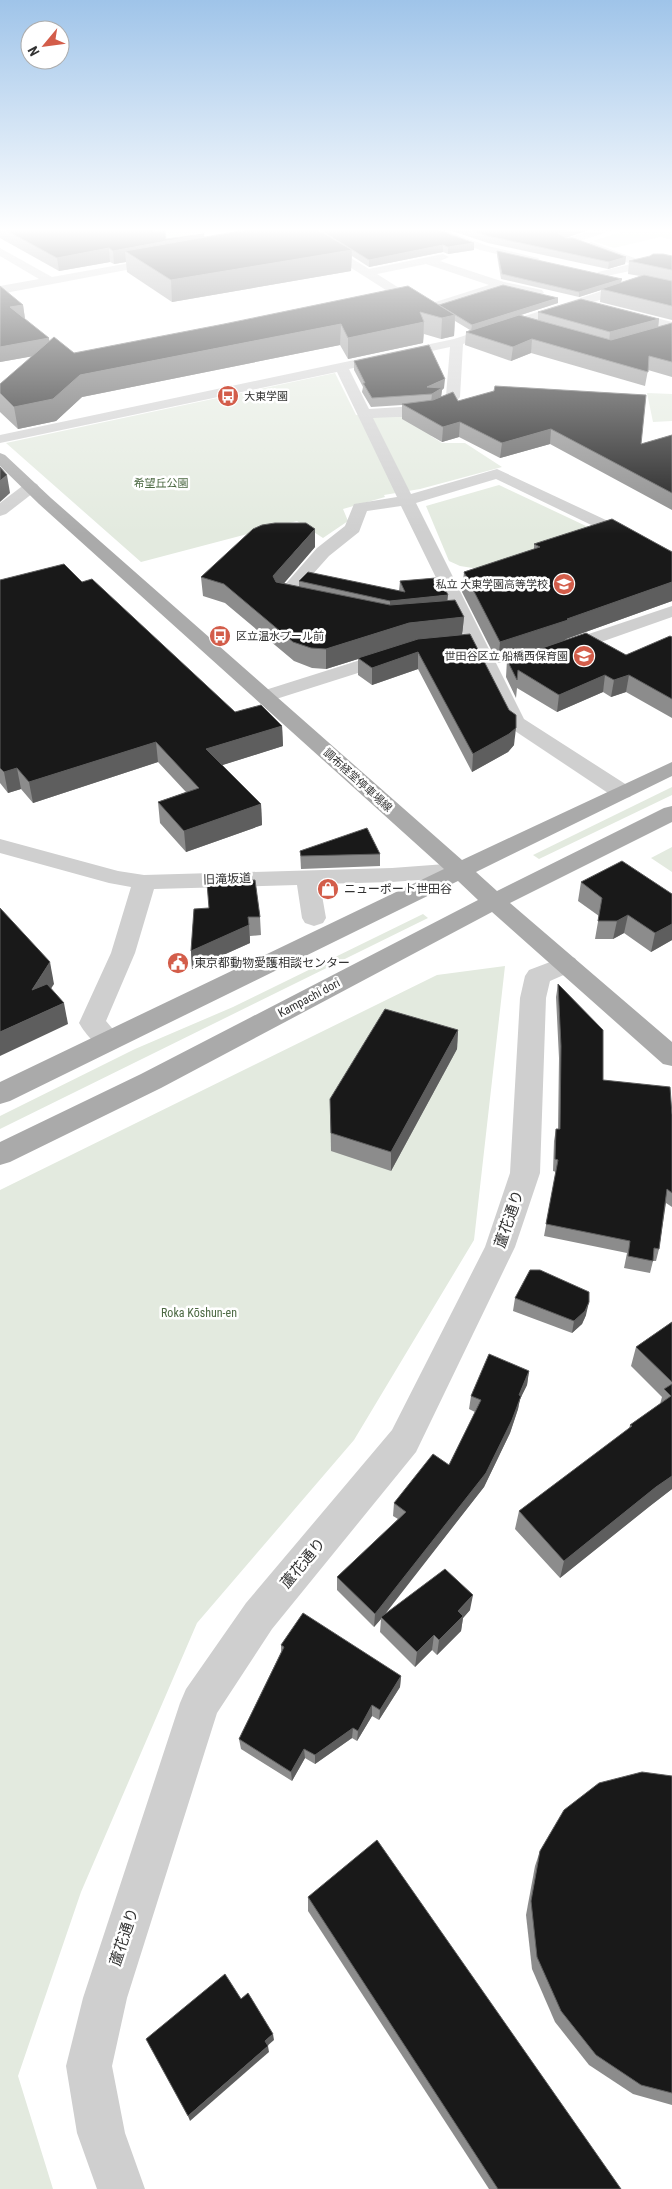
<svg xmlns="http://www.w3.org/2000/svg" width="672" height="2189" viewBox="0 0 672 2189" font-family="'Roboto Condensed','Noto Sans JP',sans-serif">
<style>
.green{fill:#e3eadf}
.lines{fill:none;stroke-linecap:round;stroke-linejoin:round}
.minor{fill:#cfcfcf;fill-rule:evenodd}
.major{fill:#aaa;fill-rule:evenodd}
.wall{fill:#8c8c8c}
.shaded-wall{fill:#5e5e5e}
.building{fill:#191919;stroke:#5e5e5e}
.labels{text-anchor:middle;stroke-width:5;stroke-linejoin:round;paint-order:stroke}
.far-poi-label{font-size:11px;fill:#323232;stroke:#fff;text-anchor:start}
.far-park-label{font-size:11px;fill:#4d6a44;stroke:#fff}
.far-street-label{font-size:11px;fill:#323232;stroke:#fff}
.street-label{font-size:12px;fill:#323232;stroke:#fff}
.poi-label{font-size:12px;fill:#323232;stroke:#fff;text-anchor:start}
.park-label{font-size:12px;fill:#4d6a44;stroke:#fff}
.near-street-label{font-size:15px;fill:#323232;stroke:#fff}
</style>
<rect width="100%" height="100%" fill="#fff"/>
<g class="green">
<polygon points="132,228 211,229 186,250"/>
<polygon points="632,228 672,228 672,240 660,237 614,248 593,241"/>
<polygon points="335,373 356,415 419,416 442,432 431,436 442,443 465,443 502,467 420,489 384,495 385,497 343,509 348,521 323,538 297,521 141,562 6,443"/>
<polygon points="647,393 672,394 672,421 653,422"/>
<polygon points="499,485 603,534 479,569 460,566 449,561 426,506"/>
<polygon points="672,787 672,795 539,859 533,855"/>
<polygon points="672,847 672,872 651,858"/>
<polygon points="423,914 428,918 0,1129 0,1116 135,1049 233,1007"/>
<polygon points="505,966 474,1240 354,1440 197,1623 81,1892 18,2076 53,2189 0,2189 0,1190 437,975"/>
</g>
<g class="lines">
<g class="minor">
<path d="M300,228H310V233L369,269L443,254L449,257L440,261L504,282L542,290L544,293L538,297L502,289L430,313H422L301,236ZM426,264L489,285L426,305L377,274Z"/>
<polygon points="424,228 438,228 488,246 538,258 540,260 534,263 480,250 425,230"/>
<polygon points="600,228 615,228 614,230 573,243 569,244 563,241 565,239"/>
<polygon points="591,242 648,263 650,265 644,268 602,277 598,276 596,274 598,272 631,264 587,247 585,245"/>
<polygon points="0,248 52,277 163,257 169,260 163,263 0,294 0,286 39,279 0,256"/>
<path d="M636,280L642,284L640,287L463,344L460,397C443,420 400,416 373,418L411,494L497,469L672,551V562L666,561L496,479L416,503L524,719L630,787L633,792L630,797L622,798L614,797L509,727L401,506L367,511L359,532L329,556L296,593L314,597L317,601L314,605C303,608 289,603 278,600L275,596L317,548L345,526L354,504L397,497L337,372L0,443V435L454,339ZM450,347L446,396L432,405L369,409L349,369Z"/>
<polygon points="621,309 672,322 672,330 617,316 615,313"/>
<polygon points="31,482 37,484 39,487 37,490 6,514 0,516 0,503 25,484"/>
<polygon points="672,606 672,617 567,654 560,656 553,654 551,650 553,646"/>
<polygon points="395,649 402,651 405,655 402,659 273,700 266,702 259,700 256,696 259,692"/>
<path d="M0,839L118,871L144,875L392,868L459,863L467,865L471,870L467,875L459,877L392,882L320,884L326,918L323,923L314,926L305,923L302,918L297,885L154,889L135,953L106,1021L122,1040L118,1046C100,1052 88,1038 79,1023L111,953L131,887L109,883L0,853Z"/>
<polygon points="566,956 575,958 578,964 575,970 550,981 546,998 540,1173 515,1247 416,1452 272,1629 217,1713 127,1998 112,2066 125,2133 145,2189 97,2189 77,2133 66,2066 83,1998 180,1703 186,1689 246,1603 392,1430 485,1247 510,1173 520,998 525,976 529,970"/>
</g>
<polygon class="major" points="0,453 5,455 51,498 462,860 672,762 672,776 476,872 497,891 664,808 672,806 672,822 510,903 672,1042 672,1066 663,1064 492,912 161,1088 10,1162 0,1165 0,1142 141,1074 478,900 458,881 10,1101 0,1104 0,1082 444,869 39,504 0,466"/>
</g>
<g class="wall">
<polygon points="0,228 147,228 166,239 320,230 328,228 474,250 448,254 443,252 369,267 352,256 351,271 172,302 127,272 126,262 114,264 110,262 59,271 0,238"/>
<polygon points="443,228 595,228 566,238 626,257 625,264 608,269 488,243"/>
<polygon points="497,251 621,283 640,276 628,274 629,261 672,256 672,320 600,302 601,290 579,297 501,279 497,256"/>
<polygon points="0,286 23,305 25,319 49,341 74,353 439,305 558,303 521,315 538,320 538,312 659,319 658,327 672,323 672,377 648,370 645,386 531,353 511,361 465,345 466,332 470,330 455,321 454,336 441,339 424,334 423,343 348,359 340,345 82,397 56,421 18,429 0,412 0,384 33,356 0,362"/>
<polygon points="354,361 444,388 442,390 441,397 458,401 641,444 672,435 672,510 550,444 500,458 459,437 442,442 402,419 402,405 371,407 362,392 363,387 354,370"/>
<polygon points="534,544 672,552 672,601 566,639 565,640 626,655 672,637 672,718 626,692 611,697 603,692 557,712 517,688 516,698 506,677 507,660 536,650 498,663 462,592 464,572 534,550"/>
<polygon points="315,547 284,583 299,587 299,581 399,591 400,581 447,601 464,617 462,635 514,745 508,752 472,772 418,669 372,685 358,675 358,659 326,669 312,668 294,661 225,603 203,596 201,577"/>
<polygon points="0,580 82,582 235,712 282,726 283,746 222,765 261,804 262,825 186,852 160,823 158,802 186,792 158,762 33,803 21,789 8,793 0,783"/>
<polygon points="300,851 380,854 380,866 301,869"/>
<polygon points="581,882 672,894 672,940 651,952 624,933 613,939 595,939 599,916 578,901"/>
<polygon points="194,909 260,917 261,935 250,936 250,943 192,969 191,951"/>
<polygon points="558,984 603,1080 672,1115 672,1207 666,1203 659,1249 656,1261 653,1261 650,1273 624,1268 627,1253 544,1236 556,1172 553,1171 554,1141 556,1129 558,1129 559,1058 556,997"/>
<polygon points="458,1030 457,1049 391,1171 331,1151 330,1099"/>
<polygon points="515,1298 586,1315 582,1324 572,1333 513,1311"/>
<polygon points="672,1322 672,1489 650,1506 560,1578 515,1529 519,1511 629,1429 630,1425 660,1404 662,1397 631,1366 636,1347"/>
<polygon points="529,1371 527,1385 520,1399 518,1409 510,1433 484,1487 384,1614 470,1610 463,1618 461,1631 437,1655 432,1650 415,1667 380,1632 381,1619 374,1627 337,1590 337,1577 398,1519 393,1516 394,1503 449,1465 475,1412 469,1409 471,1396"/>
<polygon points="281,1645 401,1676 400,1687 379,1720 372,1716 357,1741 352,1738 315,1764 305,1758 292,1781 241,1749 239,1739 281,1652"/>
<polygon points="672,1776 672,2105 633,2094 589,2065 555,2022 532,1969 526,1915 535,1866 540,1851"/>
<polygon points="308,1897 621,2189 489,2189 308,1911"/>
</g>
<g class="shaded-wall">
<polygon points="575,228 595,228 558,240 558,233"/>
<polygon points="204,234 205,247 125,251 126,262 114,264 113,251"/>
<polygon points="474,243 474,250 448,254 448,247"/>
<polygon points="443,245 443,252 369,267 369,260"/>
<polygon points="109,248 110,262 59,271 57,258"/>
<polygon points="352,250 351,271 172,302 171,280"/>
<polygon points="626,257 625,264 608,269 609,262"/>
<polygon points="622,279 621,283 601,289 601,290 579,297 579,292"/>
<polygon points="558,298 558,303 471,331 472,325"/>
<polygon points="23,305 25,319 10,307"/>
<polygon points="455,315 454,336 441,339 442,318"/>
<polygon points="659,319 658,328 609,342 610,332"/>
<polygon points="424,322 423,343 348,359 348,338"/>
<polygon points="341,324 340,345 82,397 56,421 18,429 14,407 80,375"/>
<polygon points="49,338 51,353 0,362 0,347"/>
<polygon points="532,339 531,353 511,361 513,347"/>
<polygon points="445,379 444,388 442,390 441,397 431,403 432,394 427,387"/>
<polygon points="460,422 459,437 442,442 443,427"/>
<polygon points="551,429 550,444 500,458 502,443"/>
<polygon points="7,475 10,493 0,502 0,481"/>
<polygon points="315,529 315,547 274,595 273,576"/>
<polygon points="672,582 672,601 566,639 565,640 498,663 500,642"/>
<polygon points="448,595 447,605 390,611 390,601"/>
<polygon points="464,617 462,636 358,658 358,659 326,669 326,649 409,623"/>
<polygon points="418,652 418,669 372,685 372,668"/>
<polygon points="605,675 603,692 557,712 559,695"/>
<polygon points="629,675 626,692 611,697 614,680"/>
<polygon points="282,726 283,746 207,770 206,749"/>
<polygon points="516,728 514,745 508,752 472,772 473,754"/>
<polygon points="156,742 158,762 33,803 29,782"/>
<polygon points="17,768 21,789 8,793 4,772"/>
<polygon points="261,804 262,825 186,852 184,831"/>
<polygon points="628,915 624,933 613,939 617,921"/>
<polygon points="672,924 672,940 651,952 655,933"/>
<polygon points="249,925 250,943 192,969 191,951"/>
<polygon points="50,962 54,984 36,1012 32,990"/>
<polygon points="64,1003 68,1024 0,1056 0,1032"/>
<polygon points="458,1030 457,1049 391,1171 391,1152"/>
<polygon points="589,1302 586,1315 582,1324 572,1333 574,1321"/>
<polygon points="529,1371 527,1385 520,1399 518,1409 510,1433 484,1487 382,1618 381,1617 381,1619 374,1627 375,1614 519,1395"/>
<polygon points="672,1476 672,1489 650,1506 560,1578 564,1561 656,1487"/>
<polygon points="473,1595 470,1610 463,1618 461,1631 437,1655 439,1640 458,1611"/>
<polygon points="434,1635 432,1650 415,1667 417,1652"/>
<polygon points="401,1676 400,1687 379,1720 380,1710"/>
<polygon points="372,1705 372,1716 357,1741 358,1731"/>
<polygon points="353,1728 352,1738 315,1764 315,1755"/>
<polygon points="304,1749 305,1758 292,1781 291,1772"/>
<polygon points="273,2034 274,2040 266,2047 265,2041"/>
<polygon points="268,2046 269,2052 190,2121 188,2116"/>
</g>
<g class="building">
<polygon points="2,228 147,228 156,232 165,230 166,239 204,234 113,251 109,248 57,258"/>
<polygon points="257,228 315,228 352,250 171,280 125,251"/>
<polygon points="328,228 433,228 474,243 448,247 443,245 369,260 320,230"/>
<polygon points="463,228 575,228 558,233 566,238 573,238 626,257 609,262 488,236"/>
<polygon points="497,251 622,279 579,292 502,274"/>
<polygon points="653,254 663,254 672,256 672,270 629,261 650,256"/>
<polygon points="644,275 672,281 672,306 601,289"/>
<polygon points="503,285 558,298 472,325 439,305"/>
<polygon points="0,286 23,305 10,307 49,338 0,347"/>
<polygon points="408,286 455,315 442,318 420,312 424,322 348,338 341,324 80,375 53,399 14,407 0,393 0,384 54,337 74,353 224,324"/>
<polygon points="581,299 659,319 610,332 538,312"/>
<polygon points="519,315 611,340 672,323 672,362 649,356 648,372 532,339 513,347 466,332"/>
<polygon points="429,345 445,379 427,387 442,388 432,394 372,398 363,383 365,383 354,361"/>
<polygon points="495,386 646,395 641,444 672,435 672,493 551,429 502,443 460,422 443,427 402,404 433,400 453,392 458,401 494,391"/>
<polygon points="0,467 7,475 0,481"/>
<polygon points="612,519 672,552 672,582 567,619 568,620 500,642 464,572 540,547 534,544"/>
<polygon points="275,523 306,523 315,529 273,576 276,582 390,605 455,600 464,617 409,623 326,649 311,648 293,642 224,584 201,577 253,529 262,525"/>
<polygon points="64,564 82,582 92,579 235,712 261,705 282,726 206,749 261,804 184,831 158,802 199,788 156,742 29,782 17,768 4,772 0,768 0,580"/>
<polygon points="308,572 405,592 400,581 436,578 441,588 444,587 448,595 390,601 299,581"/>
<polygon points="586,633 626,655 670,636 672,637 672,699 629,675 614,680 605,675 559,695 518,670 517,680 507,660"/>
<polygon points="470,634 509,710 516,715 516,728 509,734 473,754 418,652 372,668 358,658 418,639"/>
<polygon points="367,828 380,854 301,856 300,851"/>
<polygon points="622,861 672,894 672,924 655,933 628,915 617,921 598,921 602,898 581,882"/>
<polygon points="255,880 260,917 248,917 249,925 191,951 194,909 209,908 207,883"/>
<polygon points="0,908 50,962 32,990 47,984 64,1003 0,1032"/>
<polygon points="558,984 603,1030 603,1080 670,1087 672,1115 672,1193 667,1189 659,1249 654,1248 653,1261 628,1256 630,1241 546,1224 558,1160 555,1159 556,1129 560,1129 561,1046"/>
<polygon points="385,1009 458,1030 391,1152 331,1133 330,1099"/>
<polygon points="530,1270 540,1270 589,1292 589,1302 585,1311 574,1321 515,1298"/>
<polygon points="672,1322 672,1382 636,1347"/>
<polygon points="489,1354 529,1371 519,1395 521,1396 512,1420 486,1473 375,1614 337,1577 406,1512 394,1503 433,1454 449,1465 481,1400 471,1396"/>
<polygon points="672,1384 672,1476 656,1487 564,1561 519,1511 632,1426 630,1425 671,1396 664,1389"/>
<polygon points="445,1569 473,1595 458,1611 463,1616 439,1640 434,1635 417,1652 381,1617"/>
<polygon points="303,1613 401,1676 380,1710 372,1705 358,1731 353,1728 315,1755 304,1749 291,1772 239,1739 284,1647 281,1645"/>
<polygon points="642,1772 672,1776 672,2093 641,2085 596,2055 561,2011 537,1957 531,1901 540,1851 564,1810 599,1783"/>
<polygon points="377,1840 621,2189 498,2189 308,1897"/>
<polygon points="225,1974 241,1999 248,1993 273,2034 265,2041 268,2046 188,2116 146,2039"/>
</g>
<linearGradient id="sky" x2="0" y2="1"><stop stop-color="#9fc4e9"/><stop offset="0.43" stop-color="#fff"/><stop offset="1" stop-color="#fff" stop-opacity="0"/></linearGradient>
<rect width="672" height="534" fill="url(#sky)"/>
<defs>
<g id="bus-disc" transform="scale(1.125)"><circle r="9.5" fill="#d35d4a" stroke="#fff"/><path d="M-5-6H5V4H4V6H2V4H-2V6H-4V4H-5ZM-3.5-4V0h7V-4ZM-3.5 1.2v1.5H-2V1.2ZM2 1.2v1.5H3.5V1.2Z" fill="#fff"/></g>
<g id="school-disc" transform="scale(1.125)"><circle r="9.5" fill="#d35d4a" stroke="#fff"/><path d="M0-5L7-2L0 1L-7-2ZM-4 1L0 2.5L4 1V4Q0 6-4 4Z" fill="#fff"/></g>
<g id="shop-disc" transform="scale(1.125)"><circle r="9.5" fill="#d35d4a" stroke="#fff"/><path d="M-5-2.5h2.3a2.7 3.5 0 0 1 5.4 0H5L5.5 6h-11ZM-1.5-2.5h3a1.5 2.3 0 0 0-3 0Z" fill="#fff"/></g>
<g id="civic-disc" transform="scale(1.125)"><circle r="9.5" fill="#d35d4a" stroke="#fff"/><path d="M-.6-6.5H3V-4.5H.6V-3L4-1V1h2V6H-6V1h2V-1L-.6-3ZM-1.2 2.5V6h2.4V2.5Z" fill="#fff"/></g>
</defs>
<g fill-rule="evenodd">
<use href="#bus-disc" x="228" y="396"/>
<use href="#school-disc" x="564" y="584"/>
<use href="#bus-disc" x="220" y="636"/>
<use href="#school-disc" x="584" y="656"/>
<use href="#shop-disc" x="328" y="889"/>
<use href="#civic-disc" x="178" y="963"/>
</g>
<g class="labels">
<g class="far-poi-label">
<text x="244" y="400">大東学園</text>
<text x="548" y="588" text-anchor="end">私立 大東学園高等学校</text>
<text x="236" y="640">区立温水プール前</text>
<text x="568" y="660" text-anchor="end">世田谷区立 船橋西保育園</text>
</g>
<g class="far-park-label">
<text x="161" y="487">希望丘公園</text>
</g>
<g class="far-street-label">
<text transform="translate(358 780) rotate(42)" y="4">調布経堂停車場線</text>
</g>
<g class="street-label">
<text transform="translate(227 879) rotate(-2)" y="4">旧滝坂道</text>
<text transform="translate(309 998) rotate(-28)" y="4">Kampachi dori</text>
</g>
<g class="poi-label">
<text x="344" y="893">ニューポート世田谷</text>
<text x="194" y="967">東京都動物愛護相談センター</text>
</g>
<g class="park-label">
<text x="199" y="1317">Roka Kōshun-en</text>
</g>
<g class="near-street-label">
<text transform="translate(509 1219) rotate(-71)" y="5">蘆花通り</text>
<text transform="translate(303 1563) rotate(-50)" y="5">蘆花通り</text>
<text transform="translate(124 1937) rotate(-72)" y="5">蘆花通り</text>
</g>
</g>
<g transform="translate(45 45) rotate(241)"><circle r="24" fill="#ffffff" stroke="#adadad"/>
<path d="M0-4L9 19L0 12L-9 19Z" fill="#d35d4a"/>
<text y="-8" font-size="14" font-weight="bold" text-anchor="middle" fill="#323232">N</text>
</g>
</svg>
